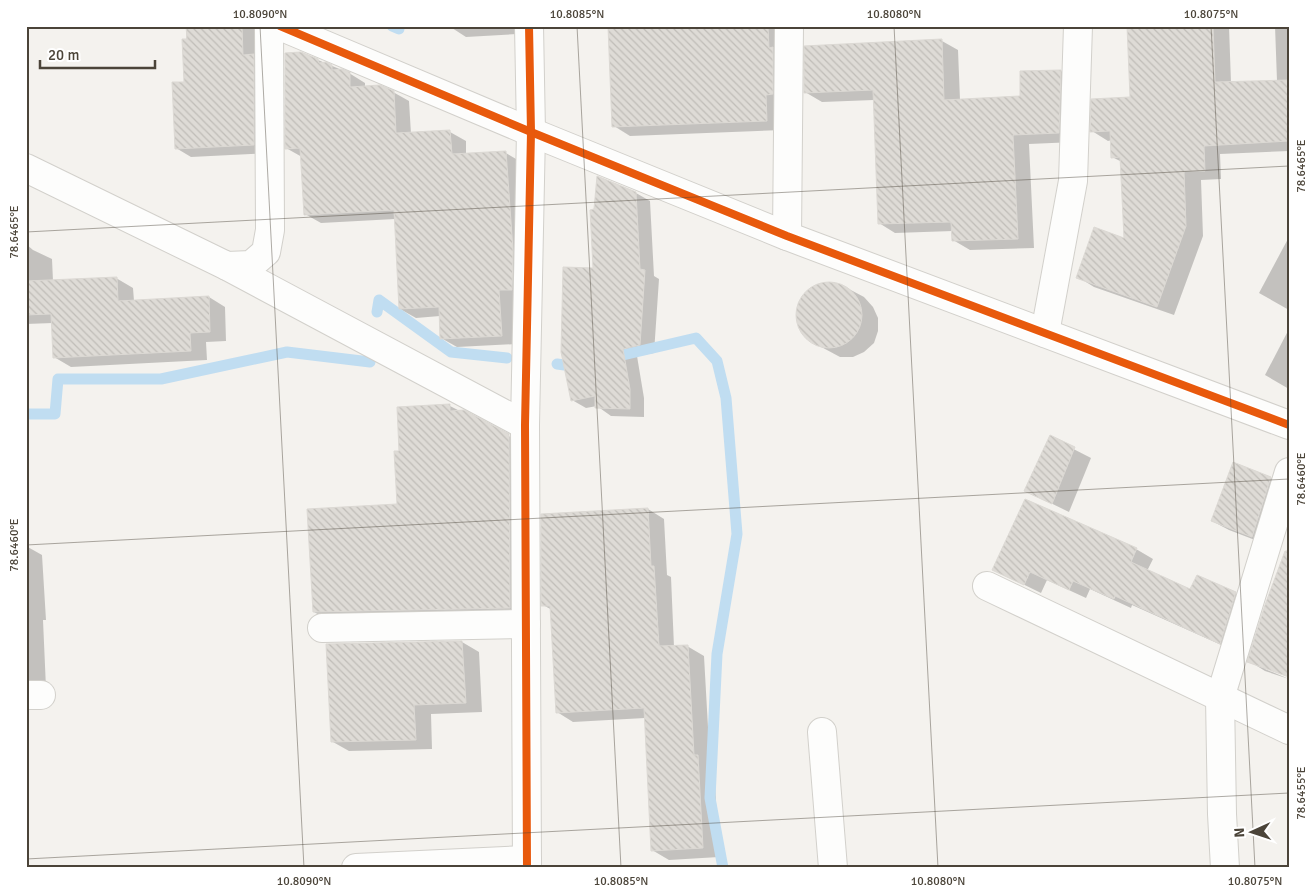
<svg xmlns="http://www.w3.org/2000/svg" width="1315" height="894" viewBox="0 0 1315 894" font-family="Signika,sans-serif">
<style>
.shadow{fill:#0003}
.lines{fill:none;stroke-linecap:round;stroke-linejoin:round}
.stream{stroke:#c0ddf1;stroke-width:11}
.building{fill:url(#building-back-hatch);stroke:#dcd9d4}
.street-casing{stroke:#d2d0cb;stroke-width:30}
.street{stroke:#fdfdfc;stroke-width:28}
.cycleway-casing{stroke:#fff;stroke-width:11}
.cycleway{stroke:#e8590c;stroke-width:8}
.ticks{fill:none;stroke:#4b4439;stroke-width:1;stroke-opacity:0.45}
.neatline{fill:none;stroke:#4b4439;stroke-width:2}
.ticks-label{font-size:12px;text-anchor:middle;fill:#4b4439}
</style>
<defs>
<pattern id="building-back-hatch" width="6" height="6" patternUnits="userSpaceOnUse" patternTransform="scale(1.25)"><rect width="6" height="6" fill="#dedbd6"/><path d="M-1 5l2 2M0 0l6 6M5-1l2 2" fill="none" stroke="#c0bdb8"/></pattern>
</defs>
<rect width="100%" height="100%" fill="#f4f2ee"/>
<g class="shadow">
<polygon points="187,26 256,26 269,153 191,157 176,148 185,83"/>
<polygon points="452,26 517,26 517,34 466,37 452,28"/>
<polygon points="609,26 784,26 783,130 630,136 614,126"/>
<polygon points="1128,26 1229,26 1231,83 1277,81 1275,26 1289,26 1289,151 1220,154 1221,179 1201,180 1203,236 1174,315 1094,287 1078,277 1126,240 1122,162 1112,157 1112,140 1108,141 1092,131 1132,99"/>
<polygon points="942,41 958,50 960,100 1022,97 1061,71 1077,80 1075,142 1029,144 1034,248 970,250 953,240 953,231 895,233 879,223 874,100 822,102 805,92"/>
<polygon points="318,60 349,73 365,83 365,87 393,92 409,101 411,134 450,132 466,141 466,155 506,153 521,162 517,344 457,347 441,338 440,316 416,318 400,309 395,219 321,223 305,214 302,157 286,148"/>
<polygon points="636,193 650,201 654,276 659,279 654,353 637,356 644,398 644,417 611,416 597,406 586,408 572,400 594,269"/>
<polygon points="1289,237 1289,310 1259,293"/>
<polygon points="26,244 33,250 52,259 53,281 116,278 133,288 134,301 209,297 225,307 226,341 206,342 207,360 71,367 54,357 53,323 26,324"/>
<polygon points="822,283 835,283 847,288 864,297 873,307 878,318 878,331 874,343 864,352 853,357 840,357 812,342 803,333 798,321 798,308 802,297 811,288"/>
<polygon points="1289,329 1289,389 1265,375"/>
<polygon points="450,406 526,445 526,616 330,621 314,612 398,506"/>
<polygon points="1050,437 1091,458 1069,512 1026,491"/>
<polygon points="1271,478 1287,487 1268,545 1229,530 1212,521"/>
<polygon points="648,509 664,519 667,575 671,577 674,647 687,646 704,656 710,763 714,766 719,857 669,860 652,850 645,718 573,722 557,712 552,610 543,605"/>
<polygon points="26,546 42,555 46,620 43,620 46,688 26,695"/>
<polygon points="1288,547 1289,676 1265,667 1265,669 1289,679 1265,671 1249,661 1266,605"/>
<polygon points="1136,549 1153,559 1147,571 1191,591 1235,593 1252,603 1237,652 1132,605 1131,608 1090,589 1086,598 1047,580 1041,593 994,570"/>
<polygon points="462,642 479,652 482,712 431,714 432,749 349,751 333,742 328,645"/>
</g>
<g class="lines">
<g class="stream">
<polyline points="392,26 399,29"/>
<polyline points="377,312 379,300 451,352 507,358"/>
<polyline points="610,358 696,338 717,361 726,398 737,534 717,654 710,798 723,868"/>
<polyline points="557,364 572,366 578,365"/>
<polyline points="26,414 55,414 58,379 161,379 287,352 370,362"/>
</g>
</g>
<g class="building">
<polygon points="186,26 242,26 243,55 254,54 254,145 175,149 172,82 184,82 182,39 187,39"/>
<polygon points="608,26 768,26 769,48 773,47 773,94 766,95 767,121 612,127"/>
<polygon points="1127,26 1213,26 1215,82 1289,80 1289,141 1204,146 1205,171 1184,171 1186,226 1157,307 1076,278 1094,227 1124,238 1120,157 1111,158 1110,131 1090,132 1091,99 1130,97"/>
<polygon points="942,39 944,100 1020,96 1020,71 1061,70 1059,133 1013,135 1018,239 952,241 951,222 878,224 873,90 804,93 804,46"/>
<polygon points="301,52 318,59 319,63 326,62 332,65 332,70 342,69 350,72 350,87 380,85 394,91 396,133 450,130 452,154 506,151 513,250 512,290 499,290 502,336 440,339 439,307 399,309 394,210 304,215 300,148 285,149 285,53"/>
<polygon points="597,176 636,192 640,269 645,270 640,345 623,349 630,389 630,409 595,408 595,396 571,401 561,352 563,267 593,268 590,210 594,209"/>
<polygon points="117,277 118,301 209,296 210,332 190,333 191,351 53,358 51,314 26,315 26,281"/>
<circle cx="829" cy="315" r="33"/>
<polygon points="450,404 450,411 464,410 509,434 510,608 313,612 307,509 397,504 394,451 399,451 397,407"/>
<polygon points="1050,435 1075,447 1052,504 1024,491"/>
<polygon points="1233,462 1271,477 1252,537 1211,521"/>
<polygon points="1025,499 1137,548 1131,562 1190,589 1197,575 1236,592 1220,644 1115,596 1114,599 1073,581 1069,590 1030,572 1024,585 992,570"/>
<polygon points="648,508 651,566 654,566 659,646 688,645 694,755 698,755 703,848 651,851 644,708 556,713 550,606 541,606 541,514"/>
<polygon points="1285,551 1289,552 1289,677 1247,662 1265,605"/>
<polygon points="462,641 466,703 414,705 416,740 331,742 326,644"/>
</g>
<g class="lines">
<g class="street-casing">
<g id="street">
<polyline points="280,26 531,132 787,236 1289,425"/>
<polyline points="26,168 227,266 251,265 266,252 270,230 269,26"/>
<polyline points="787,236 789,26"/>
<polyline points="227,266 525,425"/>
<polyline points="1045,333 1073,181 1078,26"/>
<polyline points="987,586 1289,730"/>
<polyline points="322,628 526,624"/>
<polyline points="26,695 41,695"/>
<polyline points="822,732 833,868"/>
<polyline points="356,868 527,860"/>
<polyline points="527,868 525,425 531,132 529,26"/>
<polyline points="1225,868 1222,814 1220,698 1289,472"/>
</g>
</g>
<use href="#street" class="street"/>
<g class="cycleway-casing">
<g id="cycleway">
<polyline points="280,26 531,132 787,236 1289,425"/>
<polyline points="527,868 525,425 531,132 529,26"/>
</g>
</g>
<use href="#cycleway" class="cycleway"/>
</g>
<path class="ticks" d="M260,26L304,868M577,26L621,868M894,26L938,868M1211,26L1255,868M26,232L1289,166M26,545L1289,479M26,859L1289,793"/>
<rect width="1315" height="894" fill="none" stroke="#ffffff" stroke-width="55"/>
<g transform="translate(1252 832) rotate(267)" stroke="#ffffff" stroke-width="4" paint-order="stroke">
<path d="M0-4L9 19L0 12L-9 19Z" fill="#4b4439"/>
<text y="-8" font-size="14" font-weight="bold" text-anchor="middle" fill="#4b4439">N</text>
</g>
<path d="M40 60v8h115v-8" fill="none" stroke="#4b4439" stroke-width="2.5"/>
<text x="48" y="60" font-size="15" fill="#4b4439" stroke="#ffffff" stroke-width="4" paint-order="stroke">20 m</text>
<rect x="28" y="28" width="1260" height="838" class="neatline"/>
<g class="ticks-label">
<text x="260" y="18">10.8090°N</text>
<text x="577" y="18">10.8085°N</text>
<text x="894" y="18">10.8080°N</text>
<text x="1211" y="18">10.8075°N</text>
<text transform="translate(1301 166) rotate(-90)" y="4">78.6465°E</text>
<text transform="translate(14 232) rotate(-90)" y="4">78.6465°E</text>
<text transform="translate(1301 479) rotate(-90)" y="4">78.6460°E</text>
<text transform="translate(14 545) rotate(-90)" y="4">78.6460°E</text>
<text transform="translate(1301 793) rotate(-90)" y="4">78.6455°E</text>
<text x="304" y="885">10.8090°N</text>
<text x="621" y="885">10.8085°N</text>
<text x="938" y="885">10.8080°N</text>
<text x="1255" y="885">10.8075°N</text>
</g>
</svg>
